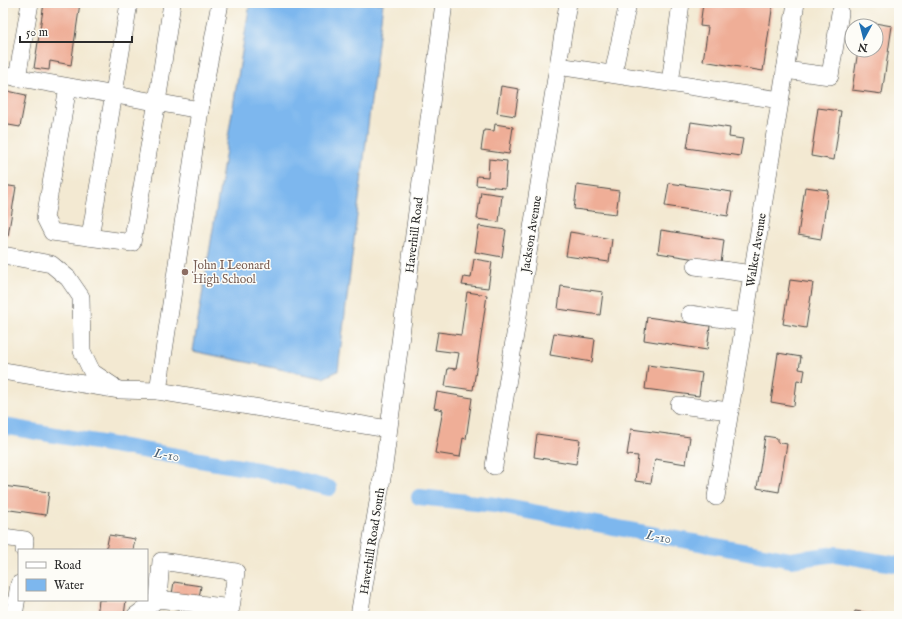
<svg xmlns="http://www.w3.org/2000/svg" width="902" height="619" viewBox="0 0 902 619" font-family="'IM FELL English',serif">
<style>
.water{fill:#7db7ee;stroke:#54718c}
.lines{fill:none;stroke-linecap:round;stroke-linejoin:round}
.canal{stroke:#7db7ee;stroke-width:16}
.building{fill:#efae97}
.minor-casing{stroke:#494844;stroke-width:18}
.minor{stroke:#fff;stroke-width:17}
.education-dot{fill:#8d6e63;stroke:#fdfcf7;stroke-width:1.5}
.labels{text-anchor:middle;stroke-width:3;stroke-linejoin:round;paint-order:stroke}
.street-label{font-size:12px;fill:#2b2b2b;stroke:#fdfcf7}
.education-label{font-size:12px;fill:#785e54;stroke:#fdfcf7;text-anchor:start}
.water-label{font-size:13px;font-style:italic;fill:#485c6f;stroke:#fdfcf7}
</style>
<rect width="100%" height="100%" fill="#fdfcf7"/>
<filter id="ink" filterUnits="userSpaceOnUse"><feTurbulence type="fractalNoise" baseFrequency=".025" numOctaves="2"/><feDisplacementMap in="SourceGraphic" scale="8" xChannelSelector="R" yChannelSelector="G"/><feConvolveMatrix kernelMatrix="1 2 1 2 8 2 1 2 1" color-interpolation-filters="sRGB"/></filter>
<filter id="wash" filterUnits="userSpaceOnUse"><feTurbulence type="fractalNoise" baseFrequency=".012" numOctaves="4" result="noise"/><feDisplacementMap in="SourceGraphic" scale="16" xChannelSelector="R" yChannelSelector="G"/><feGaussianBlur stdDeviation="0.9" result="paint"/><feColorMatrix in="noise" values="0 0 0 0 0 0 0 0 0 0 0 0 0 0 0 0 0 1.4 0 .05"/><feComposite in="paint" operator="in"/></filter>
<g filter="url(#wash)">
<rect width="100%" height="100%" fill="#f3e9d2"/>
<polygon class="water" points="250,3 383,3 338,371 323,378 193,351"/>
<g class="lines">
<g class="canal">
<polyline points="3,426 263,471 320,486 329,488"/>
<polyline points="419,497 495,505 791,560 836,554 899,565"/>
</g>
</g>
<g id="blocks">
<g class="building">
<polygon points="44,3 80,3 71,65 50,61 49,70 34,68"/>
<polygon points="703,3 773,3 763,71 703,61 708,27 700,26"/>
<polygon points="863,21 892,26 882,94 852,90 858,50 876,50 876,26 862,26"/>
<polygon points="501,86 519,89 515,116 497,113"/>
<polygon points="3,90 26,95 20,127 3,124"/>
<polygon points="818,108 841,111 834,160 811,156"/>
<polygon points="691,122 730,128 729,137 743,139 740,156 687,148"/>
<polygon points="495,124 513,127 509,154 481,150 484,130 494,131"/>
<polygon points="489,159 507,161 505,188 476,185 477,176 488,177"/>
<polygon points="669,183 732,192 728,216 665,206"/>
<polygon points="3,185 16,187 8,236 3,235"/>
<polygon points="577,185 619,191 616,214 574,209"/>
<polygon points="805,187 828,190 821,239 798,235"/>
<polygon points="481,192 502,195 499,222 477,219"/>
<polygon points="479,226 506,230 502,257 475,252"/>
<polygon points="661,230 724,240 721,263 658,253"/>
<polygon points="570,232 612,239 609,262 566,256"/>
<polygon points="474,259 492,262 488,288 462,285 464,277 471,278"/>
<polygon points="790,280 813,283 806,328 783,324"/>
<polygon points="561,286 603,292 600,315 558,309"/>
<polygon points="467,292 487,295 473,390 445,386 448,368 456,369 459,353 435,350 438,332 461,335"/>
<polygon points="647,317 710,326 707,350 644,340"/>
<polygon points="554,333 595,339 592,362 550,355"/>
<polygon points="778,353 801,357 799,369 805,370 803,381 797,380 794,406 771,402"/>
<polygon points="648,365 702,373 699,396 645,389"/>
<polygon points="437,392 472,398 466,439 463,438 460,457 435,453 443,410 434,408"/>
<polygon points="631,429 690,437 686,464 655,459 651,483 635,481 638,456 627,455"/>
<polygon points="537,434 580,440 576,464 534,457"/>
<polygon points="765,436 777,438 777,442 787,444 779,492 757,488"/>
<polygon points="3,486 49,492 46,515 3,509"/>
<polygon points="109,535 135,539 133,550 106,550"/>
<polygon points="174,582 201,586 199,598 172,594"/>
<polygon points="99,600 126,600 124,616 97,616"/>
<polygon points="3,602 10,603 8,616 3,616"/>
<polygon points="855,611 881,615 881,616 854,616"/>
</g>
</g>
</g>
<g filter="url(#ink)">
<use href="#blocks" fill-opacity="0" stroke="#494844" stroke-width="1"/>
<g class="lines">
<g class="minor-casing">
<g id="minor">
<polyline points="558,66 780,100"/>
<polyline points="785,70 830,76 840,13"/>
<polyline points="613,74 628,3"/>
<polyline points="3,75 200,110 220,3"/>
<polyline points="17,78 30,3"/>
<polyline points="670,83 681,3"/>
<polyline points="68,87 45,218 52,232 132,243 157,102 172,3"/>
<polyline points="90,237 129,3"/>
<polyline points="3,255 51,264 68,278 81,297 82,351 92,372 113,386"/>
<polyline points="695,266 752,274"/>
<polyline points="690,314 744,322"/>
<polyline points="3,371 120,390 158,391 388,429"/>
<polyline points="158,391 200,110"/>
<polyline points="679,405 730,411"/>
<polyline points="494,466 568,3"/>
<polyline points="716,497 796,3"/>
<polyline points="3,537 25,540 24,550"/>
<polyline points="14,616 19,584"/>
<polyline points="135,616 158,599 231,608 236,572 161,561 158,599"/>
<polyline points="359,616 384,466 444,3"/>
</g>
</g>
<use href="#minor" class="minor"/>
</g>
</g>
<circle class="education-dot" cx="185" cy="272" r="4"/>
<g class="labels">
<g class="street-label">
<text transform="translate(531 234) rotate(-81)" y="4">Jackson Avenue</text>
<text transform="translate(414 235) rotate(-83)" y="4">Haverhill Road</text>
<text transform="translate(756 250) rotate(-81)" y="4">Walker Avenue</text>
<text transform="translate(372 541) rotate(-81)" y="4">Haverhill Road South</text>
</g>
<g class="education-label">
<text x="193" y="269">John I Leonard<tspan x="193" dy="14">High School</tspan></text>
</g>
<g class="water-label">
<text transform="translate(167 454) rotate(10)" y="5">L-10</text>
<text transform="translate(659 536) rotate(11)" y="5">L-10</text>
</g>
</g>
<rect width="902" height="619" fill="none" stroke="#fdfcf7" stroke-width="16"/>
<rect x="18" y="549" width="130" height="52" fill="#fdfcf7" stroke="#a9a8a5"/>
<rect x="26" y="562" width="20" height="6" fill="#ffffff" stroke="#a9a8a5"/>
<text x="54" y="569" font-size="12" fill="#2b2b2b">Road</text>
<rect x="26" y="579" width="20" height="12" fill="#7db7ee" stroke="#a9a8a5"/>
<text x="54" y="589" font-size="12" fill="#2b2b2b">Water</text>
<g transform="translate(864 38) rotate(187)"><circle r="19" fill="#fdfcf7" stroke="#a9a8a5"/>
<path d="M0-3L7 15L0 10L-7 15Z" fill="#1f6fb2"/>
<text y="-6" font-size="11" font-weight="bold" text-anchor="middle" fill="#2b2b2b">N</text>
</g>
<path d="M20 36v6h112v-6" fill="none" stroke="#2b2b2b" stroke-width="2"/>
<text x="26" y="36" font-size="12" fill="#2b2b2b" stroke="#fdfcf7" stroke-width="3" paint-order="stroke">50 m</text>
</svg>
